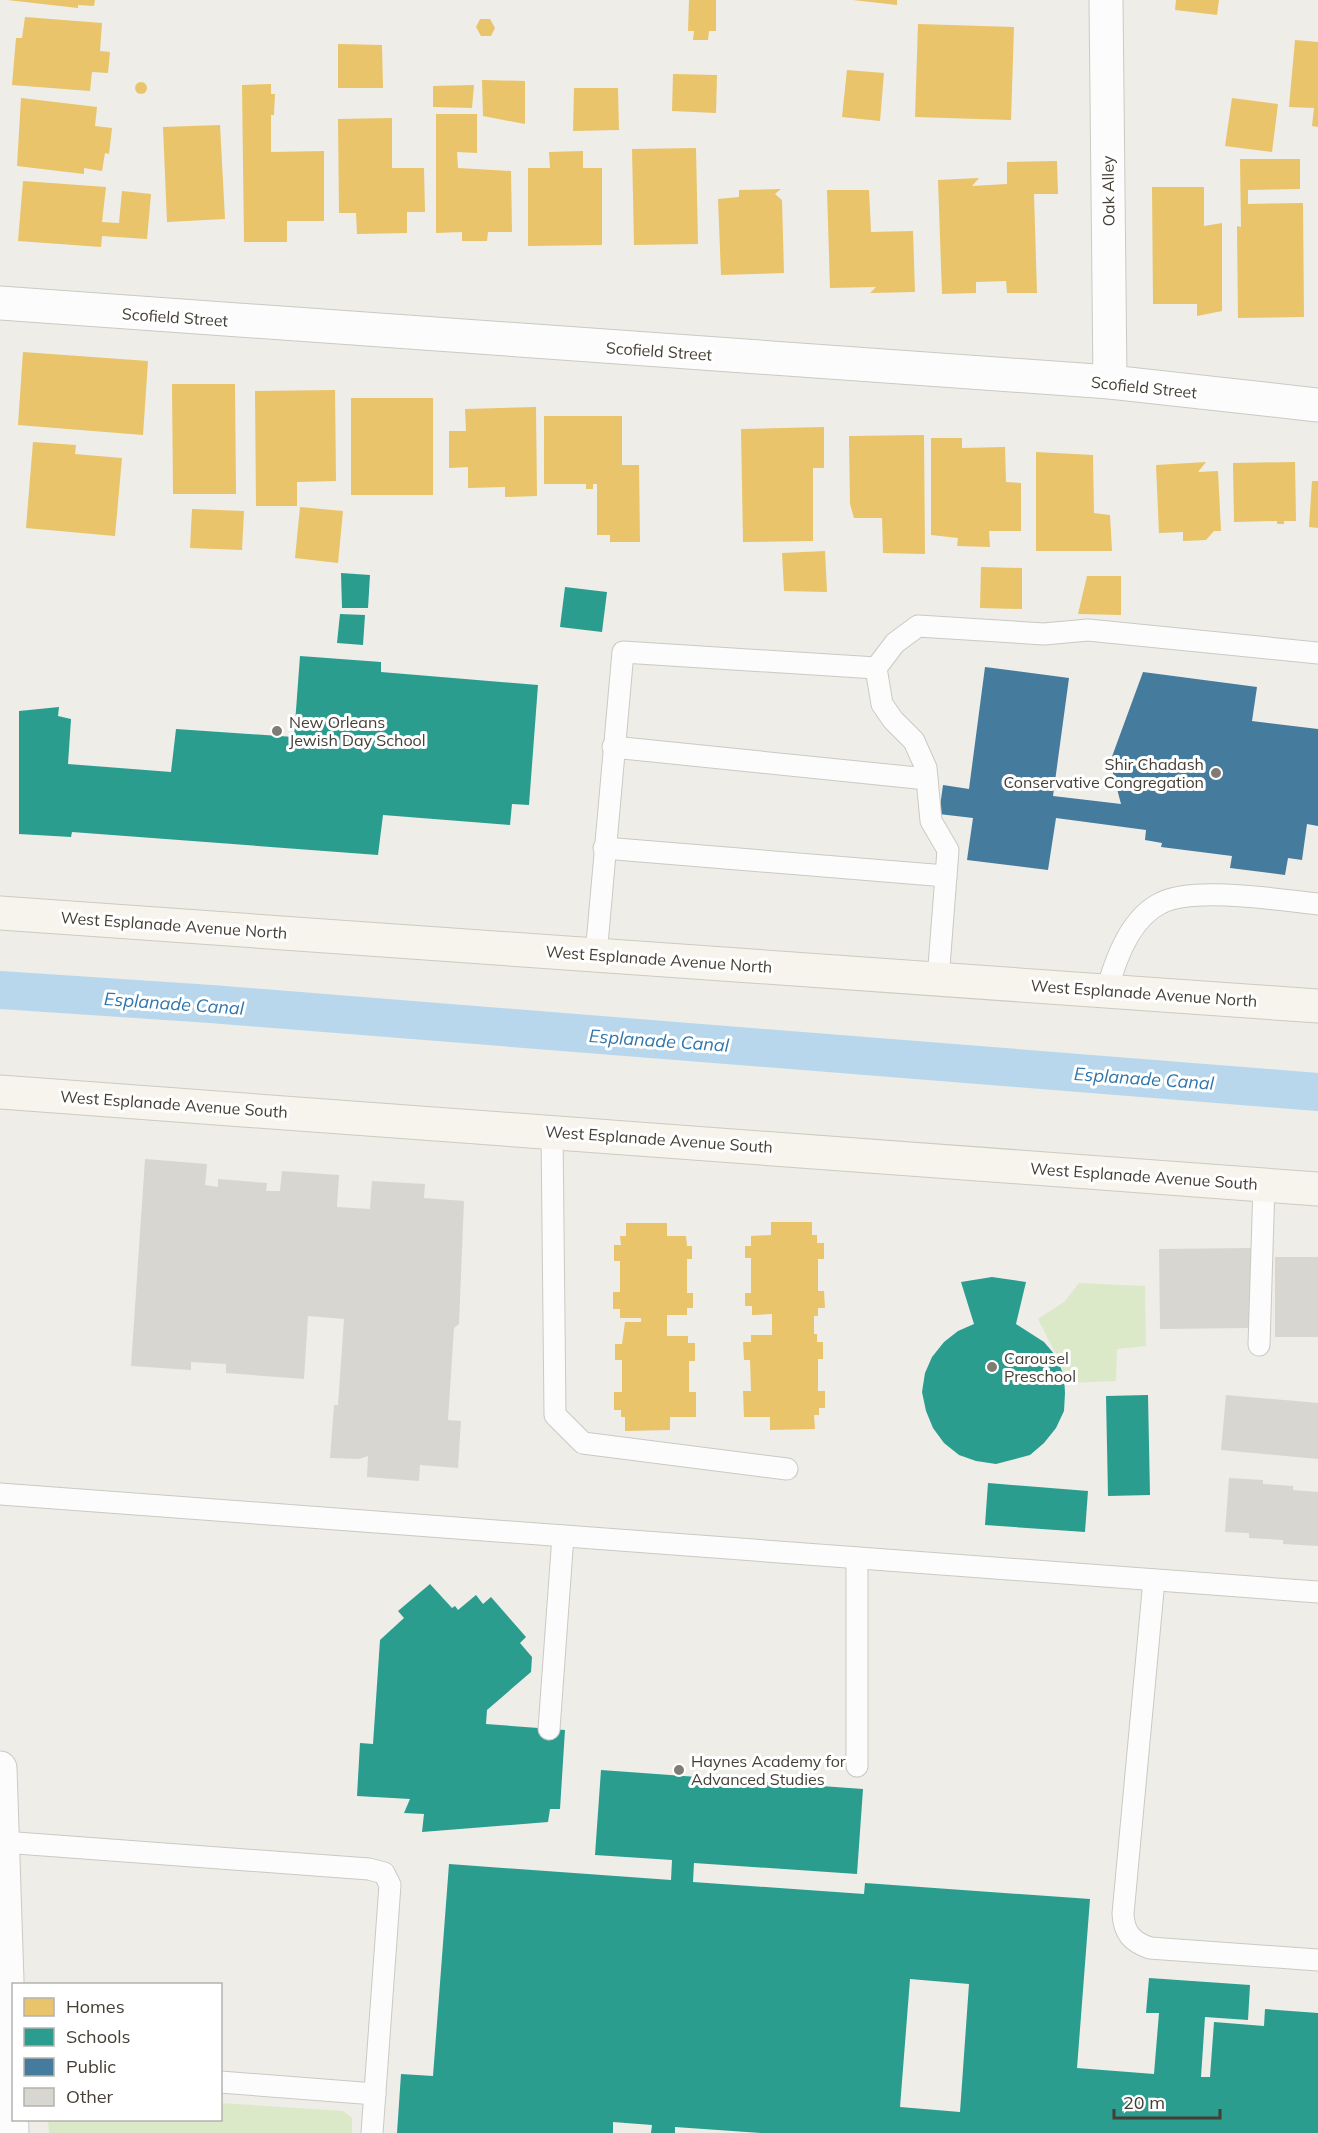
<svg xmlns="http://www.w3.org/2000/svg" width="1318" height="2133" viewBox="0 0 1318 2133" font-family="Mulish,sans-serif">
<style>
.green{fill:#dbe9c8}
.homes{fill:#e9c46a}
.schools{fill:#2a9d8f;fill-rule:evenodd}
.public{fill:#457b9d}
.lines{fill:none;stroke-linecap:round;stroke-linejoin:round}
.canal{stroke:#b8d7ec;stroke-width:38}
.building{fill:#d8d6d0}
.lane-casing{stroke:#cbc9c4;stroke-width:23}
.street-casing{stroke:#cbc9c4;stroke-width:35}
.secondary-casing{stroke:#cdcabf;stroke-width:35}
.lane{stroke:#fcfcfc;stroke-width:21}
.street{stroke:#fcfcfc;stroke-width:33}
.secondary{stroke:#f6f4ed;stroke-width:33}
.poi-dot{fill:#807b73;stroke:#fff;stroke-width:2}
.labels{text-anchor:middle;stroke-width:6;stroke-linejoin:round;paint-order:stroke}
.street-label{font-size:16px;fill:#443e34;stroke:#fff}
.poi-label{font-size:16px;fill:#443e34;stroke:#fff;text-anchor:start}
.water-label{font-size:18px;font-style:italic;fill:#3076ad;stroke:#fff}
</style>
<rect width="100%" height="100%" fill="#eeede8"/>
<g class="green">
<polygon points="1079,1283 1145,1286 1146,1346 1117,1349 1116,1381 1066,1383 1061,1364 1038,1319 1064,1302"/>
<polygon points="221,2103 343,2111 352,2118 352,2133 49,2133 48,2120 220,2120"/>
</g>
<g class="homes">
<polygon points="7,0 95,0 94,6 78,5 78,8"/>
<polygon points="689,0 716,0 716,31 709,31 708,40 693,40 694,31 688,31"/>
<polygon points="853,0 897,0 897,5"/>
<polygon points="1176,0 1219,0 1217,15 1175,10"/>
<polygon points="25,17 102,23 100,51 110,52 108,73 92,72 90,91 12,85 16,38 22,38"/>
<polygon points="480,19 490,19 495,28 491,36 481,36 476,27"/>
<polygon points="918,24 1014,27 1011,120 915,117"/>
<polygon points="1295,40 1318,42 1318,127 1312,126 1314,108 1289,107"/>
<polygon points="338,44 382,45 383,88 338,88"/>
<polygon points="847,70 884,73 880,121 842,117"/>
<polygon points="673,74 717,75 716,113 672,111"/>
<polygon points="482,80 525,81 525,124 483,116"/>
<circle cx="141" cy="88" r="6"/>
<polygon points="271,84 271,94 275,94 274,115 271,115 271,152 324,151 324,221 287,221 287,242 244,242 242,85"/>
<polygon points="474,85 472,108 433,107 433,86"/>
<polygon points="574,88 618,88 619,130 573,131"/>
<polygon points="21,98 97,107 95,126 112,128 109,154 105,153 102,171 84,168 84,174 17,166"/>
<polygon points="1232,98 1278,104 1272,152 1225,146"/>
<polygon points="436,114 477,114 477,153 457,152 458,168 511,171 512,232 488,232 487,241 462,241 462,232 436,233"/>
<polygon points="392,118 392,168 424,168 425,212 407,212 407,233 357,234 356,213 339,213 338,119"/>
<polygon points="220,125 225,219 167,222 163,127"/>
<polygon points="696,148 698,244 634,245 632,149"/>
<polygon points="583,151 583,168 602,168 602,245 528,246 528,168 550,168 549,152"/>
<polygon points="1240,159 1300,159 1300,189 1248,190 1248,204 1303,203 1304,317 1238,318 1237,226 1241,227"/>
<polygon points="1057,161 1058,194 1034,194 1037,293 1007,293 1006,281 976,282 976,293 942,294 938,180 979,178 972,186 1007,184 1007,162"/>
<polygon points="23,181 106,187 102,222 119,223 122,191 151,194 147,239 102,236 101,247 18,241"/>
<polygon points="1152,187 1204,187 1204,226 1222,223 1222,311 1197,316 1197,304 1153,304"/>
<polygon points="781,189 775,194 782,200 784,273 721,275 718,199 739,197 739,190"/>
<polygon points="827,190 869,190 871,232 913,231 915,292 870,293 876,287 830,288"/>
<polygon points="23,352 148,361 143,435 18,425"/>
<polygon points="172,384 235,384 236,494 173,494"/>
<polygon points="335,390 336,481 297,482 297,506 256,506 255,391"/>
<rect x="351" y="398" width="82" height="97"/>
<polygon points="536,407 537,496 505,497 505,487 468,488 468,467 449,468 449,431 466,431 465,409"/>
<polygon points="544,416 622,416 622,465 639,465 640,542 610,542 610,535 597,535 597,484 593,484 593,489 586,489 586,484 544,484"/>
<polygon points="824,427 824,468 813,468 813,541 743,542 741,429"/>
<polygon points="924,435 925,554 883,553 882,518 854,518 850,504 849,436"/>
<polygon points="931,438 962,438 962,448 1005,447 1006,482 1021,483 1021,531 989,531 990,547 957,546 958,538 931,535"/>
<polygon points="33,442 76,445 75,454 122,458 115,536 26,528"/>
<polygon points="1036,452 1093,455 1094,513 1110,515 1112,551 1036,551"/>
<polygon points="1206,462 1198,472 1218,471 1221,531 1214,531 1206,540 1183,541 1183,532 1159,533 1156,465"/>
<polygon points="1295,462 1296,521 1284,521 1284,524 1277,524 1277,521 1234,522 1233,463"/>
<polygon points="1312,481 1318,481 1318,528 1309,527"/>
<polygon points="300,507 343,511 338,563 295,558"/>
<polygon points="192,509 244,511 242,550 190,548"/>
<polygon points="825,551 827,592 784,591 782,553"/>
<polygon points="981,567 1022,568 1022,609 980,608"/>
<polygon points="1087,576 1121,576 1121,615 1078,614"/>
<polygon points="771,1222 812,1222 812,1235 817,1235 817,1243 824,1243 824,1259 818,1259 818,1291 824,1291 825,1308 818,1308 818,1316 814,1316 814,1334 817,1334 817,1342 823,1342 823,1359 818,1359 818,1391 825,1391 825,1408 819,1408 819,1415 814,1415 815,1429 770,1430 770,1417 744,1417 743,1391 751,1391 750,1360 744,1360 743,1342 751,1342 751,1335 772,1335 772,1314 752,1315 752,1306 745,1306 745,1293 751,1293 751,1258 745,1258 745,1246 751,1246 751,1236 771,1235"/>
<polygon points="626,1223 667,1223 667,1236 686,1236 687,1246 692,1246 692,1259 687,1259 687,1293 693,1293 693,1308 687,1308 687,1315 667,1315 667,1336 688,1336 688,1343 695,1343 695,1361 689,1361 689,1392 696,1392 696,1417 670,1417 670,1430 625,1431 625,1417 621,1417 621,1410 614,1410 614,1392 622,1392 622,1360 615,1360 615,1344 622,1344 625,1322 641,1322 641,1318 620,1318 620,1309 613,1309 613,1292 620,1292 620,1261 614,1261 614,1245 621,1245 620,1236 626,1236"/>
</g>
<g class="schools">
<polygon points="341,573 370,575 368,608 342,608"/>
<polygon points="565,587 607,592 602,632 560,627"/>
<polygon points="340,614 365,615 363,645 337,643"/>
<polygon points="300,656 381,662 381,672 538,685 529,805 512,804 510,825 383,815 378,855 72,832 71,837 19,834 19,711 59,707 58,716 71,719 68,764 171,772 176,729 294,737"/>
<polygon points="992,1277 1026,1282 1016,1324 1044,1342 1056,1356 1064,1376 1065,1393 1064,1411 1056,1428 1044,1443 1030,1455 996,1464 976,1461 959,1455 944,1443 933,1428 926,1411 922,1392 925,1373 932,1357 944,1342 958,1331 974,1324 961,1282"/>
<polygon points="1148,1395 1150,1495 1108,1496 1106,1396"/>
<polygon points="988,1483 1088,1491 1085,1532 985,1525"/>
<polygon points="430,1584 452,1608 455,1606 458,1610 476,1595 483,1604 491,1597 526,1637 520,1643 532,1657 531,1672 487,1710 486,1724 565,1730 560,1809 550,1809 548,1822 422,1832 424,1814 404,1813 410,1799 357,1796 360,1743 373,1744 380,1640 404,1618 398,1611"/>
<path d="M601,1770L863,1789L857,1874L694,1863L693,1882L864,1894L865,1883L1090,1899L1077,2068L1154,2074L1159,2013H1146L1149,1978L1250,1985L1248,2020L1205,2017L1201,2077H1210L1214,2022L1264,2026L1265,2009L1318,2013V2133H761L675,2127V2133H651L652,2125L613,2122V2133H397L401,2074L433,2076L449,1864L671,1880L672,1860L595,1855ZM910,1979L969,1984L960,2112L900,2107Z"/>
</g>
<polygon class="public" points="985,667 1069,678 1053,796 1121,804 1110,762 1143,672 1257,687 1252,721 1318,729 1318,826 1307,824 1302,860 1288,858 1285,875 1230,868 1232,856 1161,847 1162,843 1145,840 1146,830 1056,818 1048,870 967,860 973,818 939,814 943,785 969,789"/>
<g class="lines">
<polyline class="canal" points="0,990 211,1004 1318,1092"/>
</g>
<g class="building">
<polygon points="145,1159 207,1164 205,1185 218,1187 218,1179 267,1183 266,1191 280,1191 282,1171 339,1175 337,1207 370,1209 372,1181 425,1184 424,1198 464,1201 459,1324 454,1328 448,1420 461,1421 458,1468 420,1465 419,1481 367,1477 368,1456 359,1459 330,1458 334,1405 338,1405 344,1319 308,1316 304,1379 226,1373 226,1364 191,1362 191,1370 131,1366"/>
<polygon points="1251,1248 1252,1328 1160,1329 1159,1249"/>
<rect x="1275" y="1257" width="43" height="80"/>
<polygon points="1226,1395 1318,1403 1318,1459 1221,1450"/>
<polygon points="1229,1478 1263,1480 1263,1484 1293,1486 1293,1490 1318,1492 1318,1546 1283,1544 1283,1540 1249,1538 1249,1533 1225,1532"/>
</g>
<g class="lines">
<g class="lane-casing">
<g id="lane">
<polyline points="613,747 927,779"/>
<polyline points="604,848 946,876"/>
<polyline points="596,955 623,652 876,668"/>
<polyline points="938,979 948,850 931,821 926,768 914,741 893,720 882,704 876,668 895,643 918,626 1044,634 1088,630 1318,653"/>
<path d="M1107,991C1115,960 1130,918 1161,903C1194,886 1281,900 1318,904"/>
<polyline points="552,1131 555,1415 583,1443 787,1469"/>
<polyline points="1259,1345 1264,1185"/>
<polyline points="0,1494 1318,1592"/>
<polyline points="857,1558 857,1766"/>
<path d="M1154,1580L1123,1914C1124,1933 1132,1942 1150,1948L1318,1960"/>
<polyline points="549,1729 563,1536"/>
<polyline points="3,1842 369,1869 384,1873 390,1885 372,2133"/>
<polyline points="220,2082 375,2094"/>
</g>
</g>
<g class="street-casing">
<g id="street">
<polyline points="1106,0 1110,382"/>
<polyline points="0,303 1110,382 1318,405"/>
<polyline points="0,1768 12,2133"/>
</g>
</g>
<g class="secondary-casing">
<g id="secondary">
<polyline points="0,913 1318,1006"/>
<polyline points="0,1092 1318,1189"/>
</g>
</g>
<use href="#lane" class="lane"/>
<use href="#street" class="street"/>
<use href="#secondary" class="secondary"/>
</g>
<g class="poi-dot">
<circle cx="277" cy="731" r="6"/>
<circle cx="1216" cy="773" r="6"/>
<circle cx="992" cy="1367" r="6"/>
<circle cx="679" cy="1770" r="6"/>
</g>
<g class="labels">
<g class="street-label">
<text transform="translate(1108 191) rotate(-91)" y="6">Oak Alley</text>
<text transform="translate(175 317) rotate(4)" y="6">Scofield Street</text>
<text transform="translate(659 351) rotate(4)" y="6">Scofield Street</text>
<text transform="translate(1144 387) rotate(6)" y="6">Scofield Street</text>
<text transform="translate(174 925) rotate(4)" y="6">West Esplanade Avenue North</text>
<text transform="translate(659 959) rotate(4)" y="6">West Esplanade Avenue North</text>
<text transform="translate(1144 993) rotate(4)" y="6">West Esplanade Avenue North</text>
<text transform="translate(174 1104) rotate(4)" y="6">West Esplanade Avenue South</text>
<text transform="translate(659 1139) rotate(4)" y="6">West Esplanade Avenue South</text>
<text transform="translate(1144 1176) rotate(4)" y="6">West Esplanade Avenue South</text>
</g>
<g class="poi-label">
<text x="289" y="728">New Orleans<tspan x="289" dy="18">Jewish Day School</tspan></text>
<text x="1204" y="770" text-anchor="end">Shir Chadash<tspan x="1204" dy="18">Conservative Congregation</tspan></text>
<text x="1004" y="1364">Carousel<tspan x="1004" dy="18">Preschool</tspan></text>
<text x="691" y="1767">Haynes Academy for<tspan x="691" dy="18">Advanced Studies</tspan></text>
</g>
<g class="water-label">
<text transform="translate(174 1004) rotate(4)" y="6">Esplanade Canal</text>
<text transform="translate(659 1041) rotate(4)" y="6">Esplanade Canal</text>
<text transform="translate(1144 1079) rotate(4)" y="6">Esplanade Canal</text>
</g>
</g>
<rect x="12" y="1983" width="210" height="138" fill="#ffffff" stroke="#b4b2ae" stroke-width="1.5"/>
<rect x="24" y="1998" width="30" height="18" fill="#e9c46a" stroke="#b4b2ae" stroke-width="1.5"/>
<text x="66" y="2013" font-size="18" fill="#443e34">Homes</text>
<rect x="24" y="2028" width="30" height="18" fill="#2a9d8f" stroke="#b4b2ae" stroke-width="1.5"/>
<text x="66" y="2043" font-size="18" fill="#443e34">Schools</text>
<rect x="24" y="2058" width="30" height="18" fill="#457b9d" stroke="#b4b2ae" stroke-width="1.5"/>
<text x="66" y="2073" font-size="18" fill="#443e34">Public</text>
<rect x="24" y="2088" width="30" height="18" fill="#d8d6d0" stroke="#b4b2ae" stroke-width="1.5"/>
<text x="66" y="2103" font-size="18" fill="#443e34">Other</text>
<path d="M1114 2109v9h106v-9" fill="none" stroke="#443e34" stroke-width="3"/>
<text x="1123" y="2109" font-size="18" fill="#443e34" stroke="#ffffff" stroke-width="4.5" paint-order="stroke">20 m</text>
</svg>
